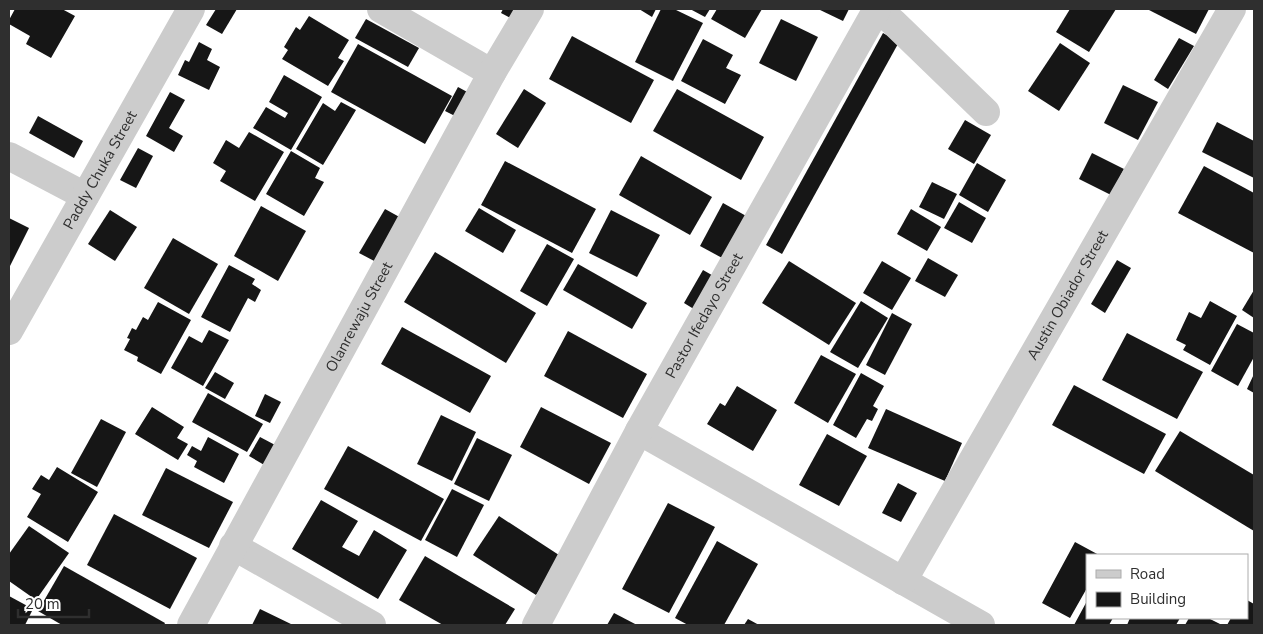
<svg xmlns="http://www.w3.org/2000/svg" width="1263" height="634" viewBox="0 0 1263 634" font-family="'Nunito Sans',sans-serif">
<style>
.building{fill:#161616}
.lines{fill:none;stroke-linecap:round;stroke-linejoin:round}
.minor{stroke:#ccc;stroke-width:28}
.labels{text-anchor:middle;stroke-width:5;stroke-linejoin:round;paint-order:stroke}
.street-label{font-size:15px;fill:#2f2f2f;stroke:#fff}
</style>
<rect width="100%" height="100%" fill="#fff"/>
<g class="building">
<polygon points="15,9 62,9 75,16 51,58 26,44 30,36 9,24 9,20"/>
<polygon points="216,9 237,9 222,34 206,25"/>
<polygon points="503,9 522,9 516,21 501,13"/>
<polygon points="639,9 656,9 652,17"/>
<polygon points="661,9 674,9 703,23 673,81 635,62"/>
<polygon points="690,9 710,9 705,17"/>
<polygon points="717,9 762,9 745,38 711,19"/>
<polygon points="818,9 849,9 843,21"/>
<polygon points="1070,9 1116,9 1089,52 1056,32"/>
<polygon points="1147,9 1209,9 1196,34"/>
<polygon points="309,16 349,40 338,58 344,61 328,86 282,59 288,50 284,47 296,27 300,30"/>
<polygon points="366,19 419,48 408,67 355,38"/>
<polygon points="781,19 818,37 796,81 759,63"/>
<polygon points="883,33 899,42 782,254 766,245"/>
<polygon points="572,36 654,80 631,123 549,79"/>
<polygon points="1179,38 1194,46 1168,89 1154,80"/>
<polygon points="703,39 733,55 726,68 741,75 725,104 681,81"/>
<polygon points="199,42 212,49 207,60 220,67 209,90 178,75 185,60 189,62"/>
<polygon points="1060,43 1090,63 1059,111 1028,91"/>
<polygon points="358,44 452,96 425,144 331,92"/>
<polygon points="284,75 322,97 291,150 253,128 266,107 285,118 288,113 269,102"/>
<polygon points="1123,85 1158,102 1138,140 1104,123"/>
<polygon points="458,87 471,94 459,118 445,111"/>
<polygon points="524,89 546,103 518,148 496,134"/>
<polygon points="677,89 764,137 741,180 653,131"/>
<polygon points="170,92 185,100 169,128 183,136 174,152 146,136"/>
<polygon points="341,102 356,110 323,165 296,149 323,103 335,111"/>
<polygon points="38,116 83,141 74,158 29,133"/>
<polygon points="965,120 991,135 974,164 948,149"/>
<polygon points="1217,122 1254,141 1254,178 1202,152"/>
<polygon points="249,132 284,152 255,201 220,181 226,171 213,163 226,140 239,148"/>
<polygon points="138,148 153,156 136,188 120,180"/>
<polygon points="291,151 320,168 315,178 324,182 304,216 266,194"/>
<polygon points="1092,153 1124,169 1111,195 1079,179"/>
<polygon points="641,156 712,197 690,235 619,195"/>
<polygon points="505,161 596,209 572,253 481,205"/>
<polygon points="977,163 1006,180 988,212 959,195"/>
<polygon points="1204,166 1254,193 1254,253 1178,213"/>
<polygon points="932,182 957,194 944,219 919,207"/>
<polygon points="959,202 986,218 972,243 944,228"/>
<polygon points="723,203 748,217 724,259 700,246"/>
<polygon points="261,206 306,231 278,281 234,256"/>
<polygon points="479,208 516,230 503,253 465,231"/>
<polygon points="385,209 403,219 378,263 359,253"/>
<polygon points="911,209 941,227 927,251 897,234"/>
<polygon points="110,210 137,227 115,261 88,244"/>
<polygon points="611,210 660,235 637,277 589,253"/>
<polygon points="9,218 29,228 9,268"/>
<polygon points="173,238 218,264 189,314 144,288"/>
<polygon points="547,244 574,259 547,306 520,291"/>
<polygon points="435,252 536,313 506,363 404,302"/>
<polygon points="928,258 958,275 945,297 915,281"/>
<polygon points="1117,260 1131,268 1105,313 1091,304"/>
<polygon points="789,261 856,303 829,345 762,303"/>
<polygon points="882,261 911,278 892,310 863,293"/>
<polygon points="578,264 647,303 632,329 563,290"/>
<polygon points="229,265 255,279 252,284 261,290 255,302 248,298 230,332 201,317"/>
<polygon points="703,270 717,278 697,311 684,303"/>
<polygon points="1254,290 1254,318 1242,310"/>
<polygon points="861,301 888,318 858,368 830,352"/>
<polygon points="1210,301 1237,316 1210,365 1183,350 1186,345 1176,340 1189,312 1201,318"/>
<polygon points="158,302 191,320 161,374 137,361 138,357 124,350 130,339 127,338 132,328 136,330 143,317 148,320"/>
<polygon points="892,313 912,324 885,375 866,365"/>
<polygon points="1237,324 1254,333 1254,357 1238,386 1211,371"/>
<polygon points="402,327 491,376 470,413 381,364"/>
<polygon points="209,330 229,340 203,386 171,368 189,336 202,343"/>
<polygon points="568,331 647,374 623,418 544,376"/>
<polygon points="1127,333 1203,372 1177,419 1102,380"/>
<polygon points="821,355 856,374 828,423 794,403"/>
<polygon points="215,372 234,383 225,399 205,388"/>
<polygon points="861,373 884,386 873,406 878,409 872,421 867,419 856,438 833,425"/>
<polygon points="1254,374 1254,393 1247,389"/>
<polygon points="1074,385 1166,434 1144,474 1052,425"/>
<polygon points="737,386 777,410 753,451 707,424 720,403 725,406"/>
<polygon points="208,393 263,424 247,452 192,422"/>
<polygon points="265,394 281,402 270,423 255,416"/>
<polygon points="152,407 184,427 177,438 188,444 178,460 135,434"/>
<polygon points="541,407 611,443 589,484 520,447"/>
<polygon points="886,409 962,443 945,481 868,448"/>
<polygon points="441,415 476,432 452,481 417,464"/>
<polygon points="101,419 126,432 97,487 71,473"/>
<polygon points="1180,431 1254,475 1254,531 1155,471"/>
<polygon points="827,434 867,456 839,506 799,485"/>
<polygon points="208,437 239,454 224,483 194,467 197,461 187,455 192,446 201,451"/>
<polygon points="260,437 277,446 266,466 249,456"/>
<polygon points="477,438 512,455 489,501 454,484"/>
<polygon points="348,446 444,499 421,541 324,489"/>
<polygon points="57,467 98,492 68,542 27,517 41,494 32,489 41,475 49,480"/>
<polygon points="166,468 233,502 209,548 142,515"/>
<polygon points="898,483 917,493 901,522 882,513"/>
<polygon points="452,489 484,505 457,557 425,540"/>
<polygon points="321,500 358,521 342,547 359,556 374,530 407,550 378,599 292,549"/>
<polygon points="668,503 715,527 669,613 622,589"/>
<polygon points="114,514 197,558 170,609 87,565"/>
<polygon points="499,516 562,557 536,595 473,555"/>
<polygon points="29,526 69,553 36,600 9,581 9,554"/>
<polygon points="717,541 758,564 724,625 688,625 675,618"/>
<polygon points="1075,542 1099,555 1087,555 1087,588 1070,618 1042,603"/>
<polygon points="425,556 515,609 505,625 443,625 399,600"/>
<polygon points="64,566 165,623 164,625 62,625 38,611"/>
<polygon points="9,596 33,609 25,625 9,625"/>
<polygon points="1247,600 1254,604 1254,625 1227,625 1231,618 1247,618"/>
<polygon points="1087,601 1087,618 1113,618 1109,625 1074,625"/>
<polygon points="260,609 293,625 252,625"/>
<polygon points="614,613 637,625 607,625"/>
<polygon points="1130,618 1180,618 1176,625 1127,625"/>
<polygon points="1189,618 1208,618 1220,624 1219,625 1185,625"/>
<polygon points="748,619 759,625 744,625"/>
</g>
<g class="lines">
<g class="minor">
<polyline points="381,9 492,73"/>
<polyline points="877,9 893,22 986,112"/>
<polyline points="9,156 85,196"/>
<path id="s1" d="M9,331L191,9"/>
<polyline points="639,431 981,625"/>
<polyline points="233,546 372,625"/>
<path id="s2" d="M903,581L1232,9"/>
<path id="s3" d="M191,625L492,73L530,9"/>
<path id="s4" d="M536,625L639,431L877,9"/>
</g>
</g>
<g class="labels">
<g class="street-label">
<text dy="5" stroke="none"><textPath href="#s1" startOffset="185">Paddy Chuka Street</textPath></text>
<text dy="5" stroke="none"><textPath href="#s2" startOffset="330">Austin Obiador Street</textPath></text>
<text dy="5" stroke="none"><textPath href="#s4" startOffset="352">Pastor Ifedayo Street</textPath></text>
<text dy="5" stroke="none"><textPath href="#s3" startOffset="351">Olanrewaju Street</textPath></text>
</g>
</g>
<rect width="1263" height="634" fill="none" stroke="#2f2f2f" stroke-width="20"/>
<rect x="1086" y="554" width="162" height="65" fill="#ffffff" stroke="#acacac"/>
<rect x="1096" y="570" width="25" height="8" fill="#cccccc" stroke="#acacac"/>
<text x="1130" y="579" font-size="15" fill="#2f2f2f">Road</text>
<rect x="1096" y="592" width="25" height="15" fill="#161616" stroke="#acacac"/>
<text x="1130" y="604" font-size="15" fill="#2f2f2f">Building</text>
<path d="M18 609v8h71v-8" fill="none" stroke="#2f2f2f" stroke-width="2.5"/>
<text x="25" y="609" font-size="15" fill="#2f2f2f" stroke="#ffffff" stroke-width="4" paint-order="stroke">20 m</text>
</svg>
